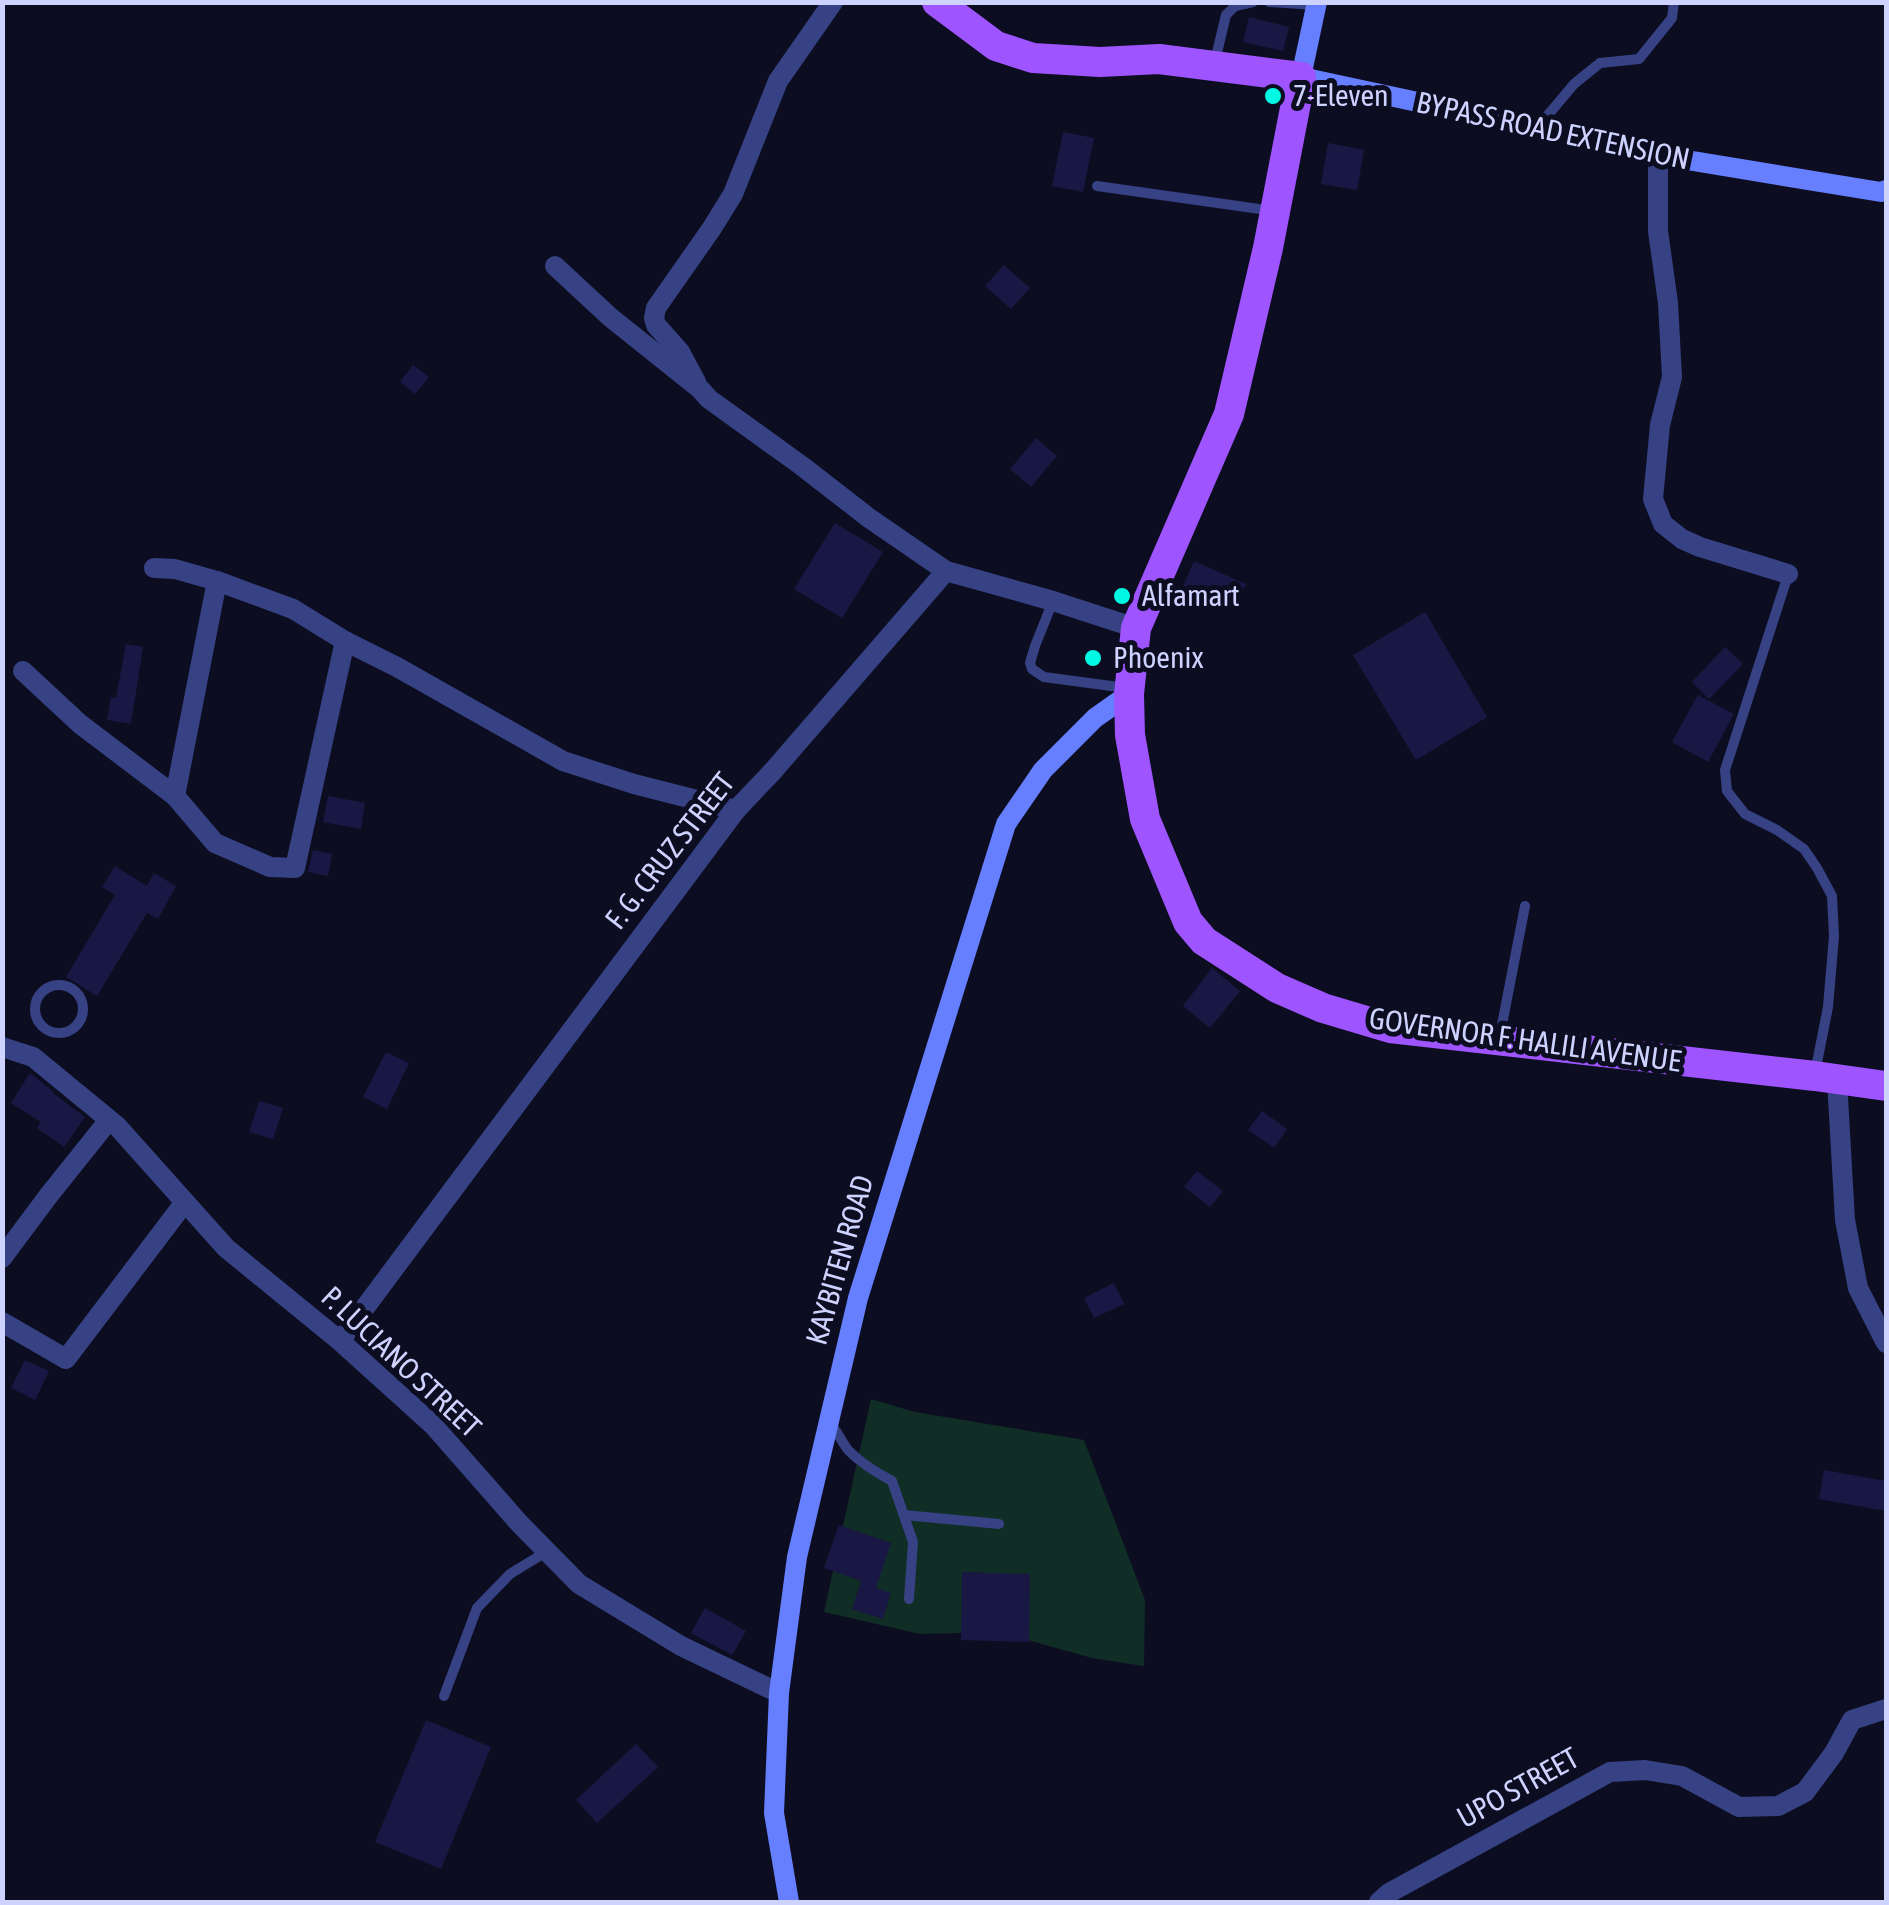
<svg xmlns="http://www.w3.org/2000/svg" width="1889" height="1905" viewBox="0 0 1889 1905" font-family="'Asap Condensed',sans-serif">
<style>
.green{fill:#102d26}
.building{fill:#191844}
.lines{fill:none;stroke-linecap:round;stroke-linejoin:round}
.lane{stroke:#364283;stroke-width:10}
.street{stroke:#364283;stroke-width:20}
.secondary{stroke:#657fff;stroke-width:20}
.primary{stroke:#9e55ff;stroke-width:30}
.poi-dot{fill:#00f9e2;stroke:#0d0d22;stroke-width:4}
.labels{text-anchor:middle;stroke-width:10;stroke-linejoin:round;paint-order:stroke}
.poi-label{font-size:30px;fill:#ced2ff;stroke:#0d0d22;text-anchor:start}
.street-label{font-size:30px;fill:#ced2ff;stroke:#0d0d22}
</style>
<rect width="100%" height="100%" fill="#0d0d22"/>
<polygon class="green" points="871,1399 915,1412 1084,1440 1145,1600 1144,1666 1092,1658 999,1632 920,1634 824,1612"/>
<g class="building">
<polygon points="1249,17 1289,27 1283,51 1243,42"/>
<polygon points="1063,132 1094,138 1083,192 1052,186"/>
<polygon points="1328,143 1364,150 1357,190 1321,184"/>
<polygon points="1004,265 1030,288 1011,309 985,286"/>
<polygon points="413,365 429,377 415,394 400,382"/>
<polygon points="1036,438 1057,456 1031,487 1010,469"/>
<polygon points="835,523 883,552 842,618 794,589"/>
<polygon points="1194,561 1246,584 1235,610 1183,586"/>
<polygon points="1425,612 1487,717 1416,760 1353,655"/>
<polygon points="126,644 143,647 131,724 107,720 111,697 116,698"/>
<polygon points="1725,647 1743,664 1709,699 1692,682"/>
<polygon points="1698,695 1734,714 1708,762 1672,742"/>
<polygon points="328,796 365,803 361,829 323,822"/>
<polygon points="313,850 332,854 328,876 308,872"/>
<polygon points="115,866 147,886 154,873 176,886 158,919 147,913 97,996 66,977 115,895 102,887"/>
<polygon points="1212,968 1240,991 1210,1028 1183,1006"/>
<polygon points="386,1052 409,1063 387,1109 363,1097"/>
<polygon points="30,1073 54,1092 53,1093 85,1117 64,1147 37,1128 41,1122 11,1103"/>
<polygon points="259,1101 283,1108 273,1139 249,1132"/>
<polygon points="1262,1111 1287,1129 1274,1148 1248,1130"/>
<polygon points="1197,1171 1223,1191 1210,1207 1184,1187"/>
<polygon points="1114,1283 1124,1304 1094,1318 1084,1298"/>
<polygon points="25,1360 49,1371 35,1400 11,1388"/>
<polygon points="1824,1470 1886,1481 1886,1511 1819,1499"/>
<polygon points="839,1525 891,1543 876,1588 891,1593 883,1619 852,1609 861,1581 824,1568"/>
<polygon points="962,1572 1030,1574 1029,1642 961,1640"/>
<polygon points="705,1608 746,1631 732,1655 691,1633"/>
<polygon points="426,1720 491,1747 441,1869 375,1842"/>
<polygon points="636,1744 658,1767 597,1823 576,1800"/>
</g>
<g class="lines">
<g class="lane">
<polyline points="1269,2 1316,5"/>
<polyline points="1215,61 1226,15 1235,6 1253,2"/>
<polyline points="1537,128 1574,84 1600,63 1639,59 1672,18 1674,2"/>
<polyline points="1097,186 1274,211"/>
<polyline points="1788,575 1725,770 1727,791 1745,814 1777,830 1804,849 1817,868 1832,896 1834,936 1828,1007 1815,1073"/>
<polyline points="1053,601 1035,646 1030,663 1032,669 1044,677 1126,688"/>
<circle cx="59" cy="1009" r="24"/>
<polyline points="1500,1035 1525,906"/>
<path d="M830,1423C838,1432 842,1443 849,1451C862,1464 877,1473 892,1481L913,1542L909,1599"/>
<polyline points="904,1515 999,1524"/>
<polyline points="444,1696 477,1608 510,1574 546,1552"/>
</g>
<g class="street">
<polyline points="1658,153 1658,231 1668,303 1672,377 1660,425 1653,499 1663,524 1682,539 1700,547 1788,574"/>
<polyline points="555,266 610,317 700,389 709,399 802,466 869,518 946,571 1053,601 1136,628"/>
<polyline points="696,382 680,352 656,325 654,318 656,308 712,228 733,194 778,81 833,2"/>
<polyline points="154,568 175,569 217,581 293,609 345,641 397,667 563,761 634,784 736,810"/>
<polyline points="23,671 80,724 175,796 215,843 270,867 295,868 345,641"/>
<polyline points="175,796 217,581"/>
<polyline points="2,1047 33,1057 117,1126 226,1248 340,1341 433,1425 519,1523 579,1584 681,1646 779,1693"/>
<polyline points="1837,1080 1845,1220 1858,1288 1886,1343"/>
<polyline points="2,1258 49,1195 109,1120"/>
<polyline points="2,1322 66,1359 185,1202"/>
<polyline points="340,1341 736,810 773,771 946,571"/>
<polyline points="1379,1902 1389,1893 1610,1772 1645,1770 1682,1776 1739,1807 1778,1806 1805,1792 1834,1753 1852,1720 1886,1709"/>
</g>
<g class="secondary">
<polyline points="1317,2 1301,77 1693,161 1881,192 1886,190"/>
<polyline points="789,1902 774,1813 779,1693 797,1557 858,1298 1006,824 1043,770 1095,718 1129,694"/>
</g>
<polyline class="primary" points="937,2 996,46 1033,58 1100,62 1159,59 1301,77 1268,248 1229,414 1136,628 1129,694 1130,735 1145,819 1188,922 1204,941 1277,988 1323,1008 1390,1028 1815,1076 1886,1086"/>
</g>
<g class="poi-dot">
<circle cx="1273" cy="96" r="10"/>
<circle cx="1122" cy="596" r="10"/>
<circle cx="1093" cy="658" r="10"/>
</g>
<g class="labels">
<g class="poi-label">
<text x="1293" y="106">7-Eleven</text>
<text x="1142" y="606">Alfamart</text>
<text x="1113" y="668">Phoenix</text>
</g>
<g class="street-label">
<text transform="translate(1553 131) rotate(12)" y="10">BYPASS ROAD EXTENSION</text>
<text transform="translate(670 851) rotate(-52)" y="10">F. G. CRUZ STREET</text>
<text transform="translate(1525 1040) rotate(8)" y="10">GOVERNOR F. HALILI AVENUE</text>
<text transform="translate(840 1260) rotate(-74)" y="10">KAYBITEN ROAD</text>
<text transform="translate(401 1362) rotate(43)" y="10">P. LUCIANO STREET</text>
<text transform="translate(1518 1788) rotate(-29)" y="10">UPO STREET</text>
</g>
</g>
<rect width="1889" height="1905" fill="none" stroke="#ced2ff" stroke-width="10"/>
</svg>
